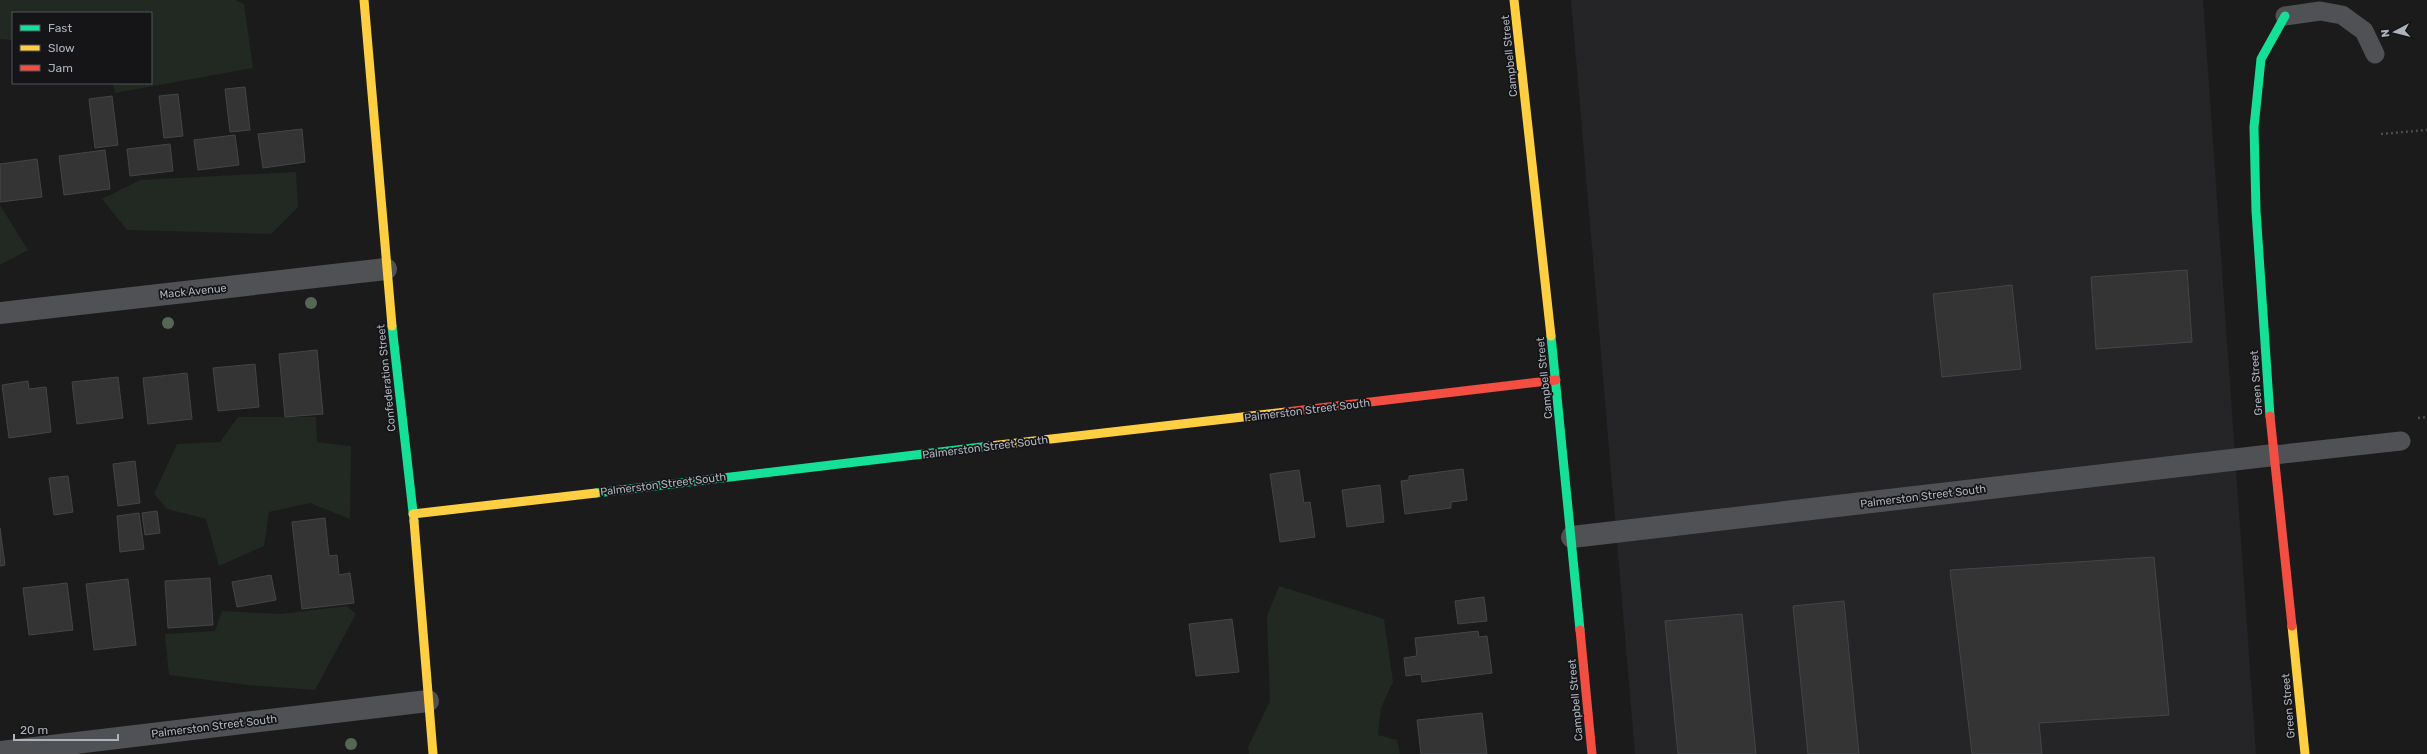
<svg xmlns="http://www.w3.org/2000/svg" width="2427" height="754" viewBox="0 0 2427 754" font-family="Rubik,sans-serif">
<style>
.built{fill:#252528}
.green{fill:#212922}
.building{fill:#343435;stroke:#434547}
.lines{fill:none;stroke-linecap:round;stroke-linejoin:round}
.path{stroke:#4b4c4f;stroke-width:2.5;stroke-dasharray:2 3;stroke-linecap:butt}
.lane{stroke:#4f5154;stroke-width:19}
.street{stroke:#4f5154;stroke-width:22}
.fast{stroke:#16e098;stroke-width:9}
.slow{stroke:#ffcf43;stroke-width:9}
.jam{stroke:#f24e42;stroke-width:9}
.tree{fill:#556755}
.labels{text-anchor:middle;stroke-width:3.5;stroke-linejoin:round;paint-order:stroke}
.street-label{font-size:11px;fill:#adb3bc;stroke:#151518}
</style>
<rect width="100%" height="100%" fill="#1b1b1b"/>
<polygon class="built" points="1571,0 2203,0 2256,754 1635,754"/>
<g class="green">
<polygon points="0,0 235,0 244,4 253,68 115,93 113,83 151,83 151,13 13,13 13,40 0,39"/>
<polygon points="296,172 298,207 271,234 127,230 102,199 140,180"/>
<polygon points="0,205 28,250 0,265"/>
<polygon points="238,417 316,417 317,442 351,446 350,519 310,503 269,512 264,546 219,566 206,519 167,509 154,494 177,444 220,442"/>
<polygon points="1279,586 1384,619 1393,682 1381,708 1378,735 1397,740 1400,754 1249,754 1248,747 1270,701 1267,616"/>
<polygon points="347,606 356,614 315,690 248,685 169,675 165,634 215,631 222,611 281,614"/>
</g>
<g class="building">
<polygon points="245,87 250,130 230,132 225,89"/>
<polygon points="178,94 183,136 164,138 159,96"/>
<polygon points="112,96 118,145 95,148 89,99"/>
<polygon points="302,129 305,162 263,168 258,134"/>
<polygon points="235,135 239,165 198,170 194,140"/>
<polygon points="170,144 173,171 130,176 127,149"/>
<polygon points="105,150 110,189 64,195 59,156"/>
<polygon points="37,159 42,197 0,202 0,164"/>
<polygon points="2187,270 2192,342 2096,349 2091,277"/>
<polygon points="2012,285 2021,369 1942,377 1933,294"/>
<polygon points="317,350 323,414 285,417 279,354"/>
<polygon points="255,364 259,407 218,411 213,368"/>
<polygon points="187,373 192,419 148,424 143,378"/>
<polygon points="118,377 123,418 77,424 72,382"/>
<polygon points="28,381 29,389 46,387 51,432 9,438 2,385"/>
<polygon points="135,461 140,503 118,506 113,464"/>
<polygon points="1463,469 1467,500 1451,502 1451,508 1405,514 1401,481 1409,480 1409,476"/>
<polygon points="1299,470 1304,503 1310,502 1315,537 1280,542 1270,474"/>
<polygon points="68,476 73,512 54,515 49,478"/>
<polygon points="1380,485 1384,522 1347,527 1342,490"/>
<polygon points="157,511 160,533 145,535 142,513"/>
<polygon points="139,513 144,549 120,552 117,516"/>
<polygon points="325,518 329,556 337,555 339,575 350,573 354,603 302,609 292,522"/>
<polygon points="0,528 5,565 0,566"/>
<polygon points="2154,557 2169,715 2039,723 2042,754 1972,754 1950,570"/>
<polygon points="271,575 276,600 237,607 232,582"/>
<polygon points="210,578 213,625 168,628 165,581"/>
<polygon points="128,579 136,645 94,650 86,584"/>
<polygon points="67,583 73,630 29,635 23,588"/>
<polygon points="1484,597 1487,621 1458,624 1455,601"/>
<polygon points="1844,601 1859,754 1808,754 1793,606"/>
<polygon points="1742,614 1756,754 1678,754 1665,621"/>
<polygon points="1232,619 1239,672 1196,676 1189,624"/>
<polygon points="1478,631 1479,637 1487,636 1492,673 1422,682 1421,674 1406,676 1404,658 1417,656 1415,638"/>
<polygon points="1482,713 1487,754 1421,754 1417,720"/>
</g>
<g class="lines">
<g class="path">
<polyline points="2381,134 2427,130"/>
<polyline points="2418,418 2427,417"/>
</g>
<g class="lane">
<polyline points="2285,16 2320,11 2342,15 2364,31 2375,54"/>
<polyline points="2274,455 2401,441"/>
</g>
<g class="street">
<polyline points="0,313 386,269"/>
<polyline points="1572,537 2274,455"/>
<polyline points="0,752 428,701"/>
</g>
<g class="fast">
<polyline points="392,326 414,521"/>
<polyline points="1551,336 1580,630"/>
<polyline points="2270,416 2256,211 2254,127 2261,59 2285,16"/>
<polyline points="596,493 990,446"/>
</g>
<g class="slow">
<polyline points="364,0 392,326"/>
<polyline points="1514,0 1551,336"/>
<polyline points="990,446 1286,412"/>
<polyline points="413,514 596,493"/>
<polyline points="414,521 433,754"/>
<polyline points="2292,626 2305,754"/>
</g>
<g class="jam">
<polyline points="1286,412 1556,380"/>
<polyline points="2270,416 2292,626"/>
<polyline points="1580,630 1592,754"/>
</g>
</g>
<g class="tree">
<circle cx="311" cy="303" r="6"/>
<circle cx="168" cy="323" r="6"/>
<circle cx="351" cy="744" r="6"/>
</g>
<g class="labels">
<g class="street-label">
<text transform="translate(1509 56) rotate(-96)" y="4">Campbell Street</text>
<text transform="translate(193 291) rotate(-6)" y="4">Mack Avenue</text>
<text transform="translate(386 378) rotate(-96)" y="4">Confederation Street</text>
<text transform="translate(1544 378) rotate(-96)" y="4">Campbell Street</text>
<text transform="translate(2256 383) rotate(-94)" y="4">Green Street</text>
<text transform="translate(1307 410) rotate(-7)" y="4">Palmerston Street South</text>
<text transform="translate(985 447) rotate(-7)" y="4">Palmerston Street South</text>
<text transform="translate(663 484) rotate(-7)" y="4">Palmerston Street South</text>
<text transform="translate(1923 496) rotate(-7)" y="4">Palmerston Street South</text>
<text transform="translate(1575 700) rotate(-95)" y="4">Campbell Street</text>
<text transform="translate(2288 706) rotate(-95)" y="4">Green Street</text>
<text transform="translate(214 726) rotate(-7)" y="4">Palmerston Street South</text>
</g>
</g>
<rect x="12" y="12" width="140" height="72" fill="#151518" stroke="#52545a"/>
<rect x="20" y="25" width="20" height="6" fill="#16e098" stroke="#52545a"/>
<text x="48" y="32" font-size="12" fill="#adb3bc">Fast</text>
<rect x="20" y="45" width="20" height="6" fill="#ffcf43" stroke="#52545a"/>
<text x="48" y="52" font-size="12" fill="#adb3bc">Slow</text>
<rect x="20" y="65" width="20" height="6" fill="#f24e42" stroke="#52545a"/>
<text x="48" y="72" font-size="12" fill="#adb3bc">Jam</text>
<g transform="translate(2395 32) rotate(263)" stroke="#151518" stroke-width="3" paint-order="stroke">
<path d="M0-3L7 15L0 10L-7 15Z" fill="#adb3bc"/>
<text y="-6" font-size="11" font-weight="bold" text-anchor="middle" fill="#adb3bc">N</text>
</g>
<path d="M14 734v6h104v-6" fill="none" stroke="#adb3bc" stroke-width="2"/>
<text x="20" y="734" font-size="12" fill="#adb3bc" stroke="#151518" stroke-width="3" paint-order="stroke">20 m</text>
</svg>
